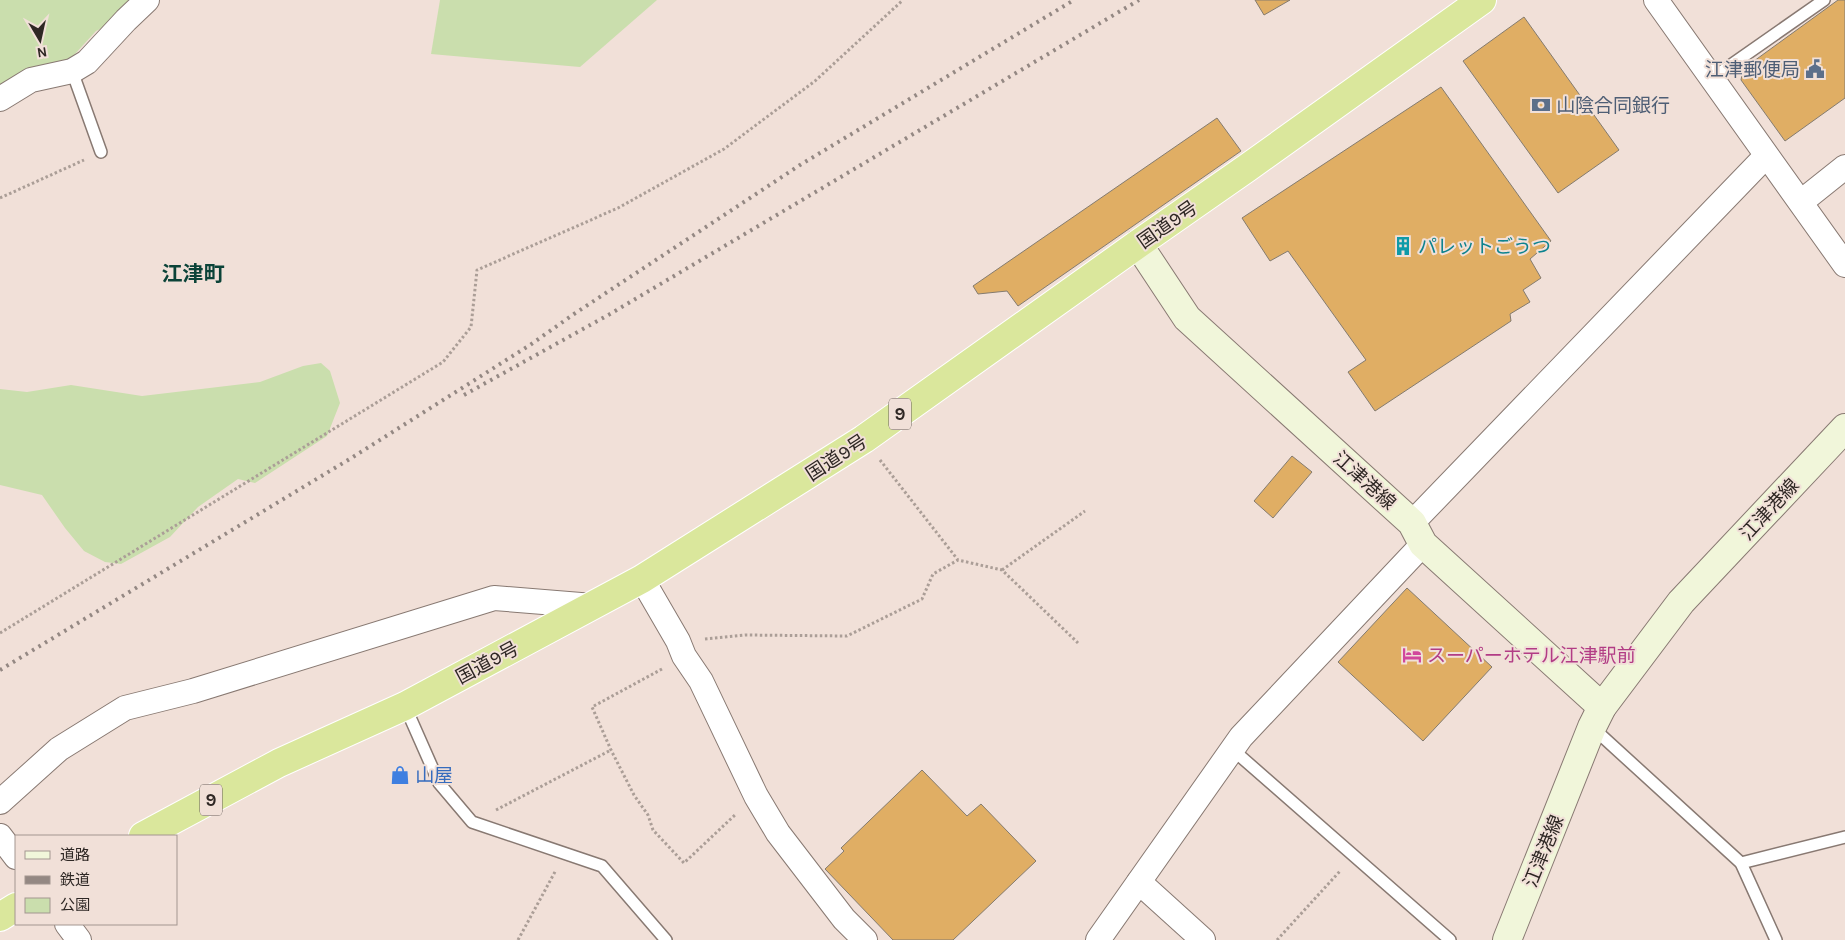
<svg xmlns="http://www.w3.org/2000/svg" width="1845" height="940" viewBox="0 0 1845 940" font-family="Karla,'Noto Sans JP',sans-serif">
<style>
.green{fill:#cadead}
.building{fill:#e0ae64;stroke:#847b6f}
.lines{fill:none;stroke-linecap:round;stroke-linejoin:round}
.service-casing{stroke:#887972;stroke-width:14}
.minor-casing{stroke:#887972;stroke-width:26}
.secondary-casing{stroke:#887972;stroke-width:30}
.trunk-casing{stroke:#fff;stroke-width:30}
.path{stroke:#ab9e97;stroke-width:3;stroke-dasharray:2.5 2.5;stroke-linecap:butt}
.service{stroke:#fff;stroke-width:11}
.minor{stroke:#fff;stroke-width:24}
.secondary{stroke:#f1f6da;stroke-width:28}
.trunk{stroke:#dae79c;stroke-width:28}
.rail{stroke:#948883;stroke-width:4;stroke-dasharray:2.5 5;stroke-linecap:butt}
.labels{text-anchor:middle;stroke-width:4;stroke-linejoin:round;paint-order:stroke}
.shield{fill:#f1e0d8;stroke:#685e5a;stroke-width:1}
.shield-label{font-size:18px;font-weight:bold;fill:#2e2724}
.service-label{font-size:19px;fill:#4e5e75;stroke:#f1e0d8;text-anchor:end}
.street-label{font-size:19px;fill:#2e2724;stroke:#f1e0d8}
.culture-label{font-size:19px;fill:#0d838f;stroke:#f1e0d8;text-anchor:start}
.hotel-label{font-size:19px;fill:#b23c85;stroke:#f1e0d8;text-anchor:start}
.shop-label{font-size:19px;fill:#366cbe;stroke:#f1e0d8;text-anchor:start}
.quarter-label{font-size:21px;font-weight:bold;fill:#0b4338;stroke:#f1e0d8}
</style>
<rect width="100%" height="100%" fill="#f1e0d8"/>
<g class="green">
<polygon points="0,0 129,0 117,21 96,31 64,66 0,95"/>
<polygon points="440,0 657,0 580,67 431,54"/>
<polygon points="321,363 330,371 340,403 327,436 255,483 238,479 198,507 170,537 121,564 105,562 84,551 65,528 42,495 0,485 0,389 27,392 71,385 142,396 260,382 303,366"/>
</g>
<g class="building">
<polygon points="1255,0 1290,0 1264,15"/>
<polygon points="1838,0 1845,0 1845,98 1785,141 1741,80 1743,69"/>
<polygon points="1524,17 1619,150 1558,193 1463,61"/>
<polygon points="1441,87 1551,241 1530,259 1541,278 1523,290 1530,302 1510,314 1511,321 1375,411 1348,372 1366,360 1288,251 1270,261 1242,218"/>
<polygon points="1217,118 1241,151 1018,306 1007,291 978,294 973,286"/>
<polygon points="1292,456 1312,472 1273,518 1254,501"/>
<polygon points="1407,588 1492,667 1423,741 1338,662"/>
<polygon points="922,770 967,816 981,804 1036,861 953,940 893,940 825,869 844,851 841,848"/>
</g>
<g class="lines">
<g class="service-casing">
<g id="service">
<polyline points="72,71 101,152"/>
<polyline points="1711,79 1824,0"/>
<polyline points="405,706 439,783 472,822 602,866 666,940"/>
<polyline points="1592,727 1741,863 1776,940"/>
<polyline points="1232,749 1450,940"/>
<polyline points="1741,863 1845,837"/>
</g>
</g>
<g class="minor-casing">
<g id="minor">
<polyline points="1656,0 1845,265"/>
<polyline points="0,99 31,80 72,71 87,62 126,20 147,0"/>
<polyline points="1801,202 1845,167"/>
<polyline points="1412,523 1766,156"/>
<polyline points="642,579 678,641 684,656 701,681 756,796 778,833 844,919 865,940"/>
<polyline points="0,802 59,749 125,708 193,691 494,598 593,606"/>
<polyline points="0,836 16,857"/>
<polyline points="1139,882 1203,940"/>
<polyline points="67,924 79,940"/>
<polyline points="1098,940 1241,737 1423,544"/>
</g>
</g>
<g class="secondary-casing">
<g id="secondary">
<polyline points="1138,244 1187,318 1412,523 1423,544 1602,707"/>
<polyline points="1507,940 1592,727 1602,707 1681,602 1845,428"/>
</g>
</g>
<g class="trunk-casing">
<g id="trunk">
<polyline points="143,836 279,763 405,706 642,579 864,439 1138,244 1247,168 1482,0"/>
<polyline points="0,917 16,907"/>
</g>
</g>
<g class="path">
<polyline points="0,198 84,160"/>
<polyline points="880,460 958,560 1002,570 1078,643"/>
<polyline points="1002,570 1085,511"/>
<polyline points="0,633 443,362 471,327 477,270 618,208 724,149 815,81 903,0"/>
<polyline points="705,639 746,635 847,636 922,599 933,574 958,560"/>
<polyline points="662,669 592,707 611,750 634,795 648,815 653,830 684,863 736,814"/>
<polyline points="496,810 611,750"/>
<polyline points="518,940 556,870"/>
<polyline points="1277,940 1341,870"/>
</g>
<use href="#service" class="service"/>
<use href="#minor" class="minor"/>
<use href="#secondary" class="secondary"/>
<use href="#trunk" class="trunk"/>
<g class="rail">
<polyline points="464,395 610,314 1139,0"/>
<polyline points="0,670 353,457 530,345 574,314 800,165 1074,0"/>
</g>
</g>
<defs>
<g id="civic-bare" transform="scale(1.5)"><path d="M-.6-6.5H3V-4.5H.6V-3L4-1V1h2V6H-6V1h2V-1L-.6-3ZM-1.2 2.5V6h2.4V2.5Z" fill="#5c6f8a" stroke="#f1e0d8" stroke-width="2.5" paint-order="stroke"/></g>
<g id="bank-bare" transform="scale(1.5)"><path d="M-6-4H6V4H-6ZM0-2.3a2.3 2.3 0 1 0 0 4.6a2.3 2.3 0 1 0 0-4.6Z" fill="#5c6f8a" stroke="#f1e0d8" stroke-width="2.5" paint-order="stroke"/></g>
<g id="building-bare" transform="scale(1.5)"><path d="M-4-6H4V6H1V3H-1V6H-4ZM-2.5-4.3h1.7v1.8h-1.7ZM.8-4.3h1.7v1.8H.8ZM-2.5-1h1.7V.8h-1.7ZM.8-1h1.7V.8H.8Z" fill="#0f9aa8" stroke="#f1e0d8" stroke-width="2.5" paint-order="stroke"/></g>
<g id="hotel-bare" transform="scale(1.5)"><path d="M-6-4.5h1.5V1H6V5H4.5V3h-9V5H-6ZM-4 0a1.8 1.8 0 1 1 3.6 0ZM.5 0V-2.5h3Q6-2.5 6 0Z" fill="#d1479c" stroke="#f1e0d8" stroke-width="2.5" paint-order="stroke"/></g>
<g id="shop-bare" transform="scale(1.5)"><path d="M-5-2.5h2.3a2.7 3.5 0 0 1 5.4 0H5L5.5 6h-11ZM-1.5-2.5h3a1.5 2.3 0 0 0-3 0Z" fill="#3f7fe0" stroke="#f1e0d8" stroke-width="2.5" paint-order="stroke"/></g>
</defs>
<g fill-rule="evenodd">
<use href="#civic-bare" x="1815" y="69"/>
<use href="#bank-bare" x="1541" y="105"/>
<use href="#building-bare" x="1403" y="246"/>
<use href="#hotel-bare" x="1412" y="655"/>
<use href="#shop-bare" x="400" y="775"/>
</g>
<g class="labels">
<g class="shield">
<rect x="889" y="398.5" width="22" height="31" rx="4"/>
<rect x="200" y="784.5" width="22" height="31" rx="4"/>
</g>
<g class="shield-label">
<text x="900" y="420">9</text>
<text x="211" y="806">9</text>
</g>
<g class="service-label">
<text x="1800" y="76">江津郵便局</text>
<text x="1556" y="112" text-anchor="start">山陰合同銀行</text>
</g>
<g class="street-label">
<text transform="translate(1167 224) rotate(-35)" y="7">国道9号</text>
<text transform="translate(836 457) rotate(-33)" y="7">国道9号</text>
<text transform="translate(1365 480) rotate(42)" y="7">江津港線</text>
<text transform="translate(1769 509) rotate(-47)" y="7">江津港線</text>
<text transform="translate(487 662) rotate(-28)" y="7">国道9号</text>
<text transform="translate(1543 851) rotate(-68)" y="7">江津港線</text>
</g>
<g class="culture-label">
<text x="1418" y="253">パレットごうつ</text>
</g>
<g class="hotel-label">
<text x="1427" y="662">スーパーホテル江津駅前</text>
</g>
<g class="shop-label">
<text x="415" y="782">山屋</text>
</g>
<g class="quarter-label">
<text x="193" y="281">江津町</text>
</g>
</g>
<rect x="15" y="835" width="162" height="90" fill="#f1e0d8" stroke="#a39690"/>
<rect x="25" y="851" width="25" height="8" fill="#f1f6da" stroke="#a39690"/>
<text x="60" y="860" font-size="15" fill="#2e2724">道路</text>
<rect x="25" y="876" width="25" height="8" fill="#948883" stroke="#a39690"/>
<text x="60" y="885" font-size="15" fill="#2e2724">鉄道</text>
<rect x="25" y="898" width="25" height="15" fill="#cadead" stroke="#a39690"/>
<text x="60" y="910" font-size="15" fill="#2e2724">公園</text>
<g transform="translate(40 40) rotate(171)" stroke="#f1e0d8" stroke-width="4" paint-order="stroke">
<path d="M0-4L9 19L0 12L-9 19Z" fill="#2e2724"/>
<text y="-8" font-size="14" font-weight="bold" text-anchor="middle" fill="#2e2724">N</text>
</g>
</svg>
